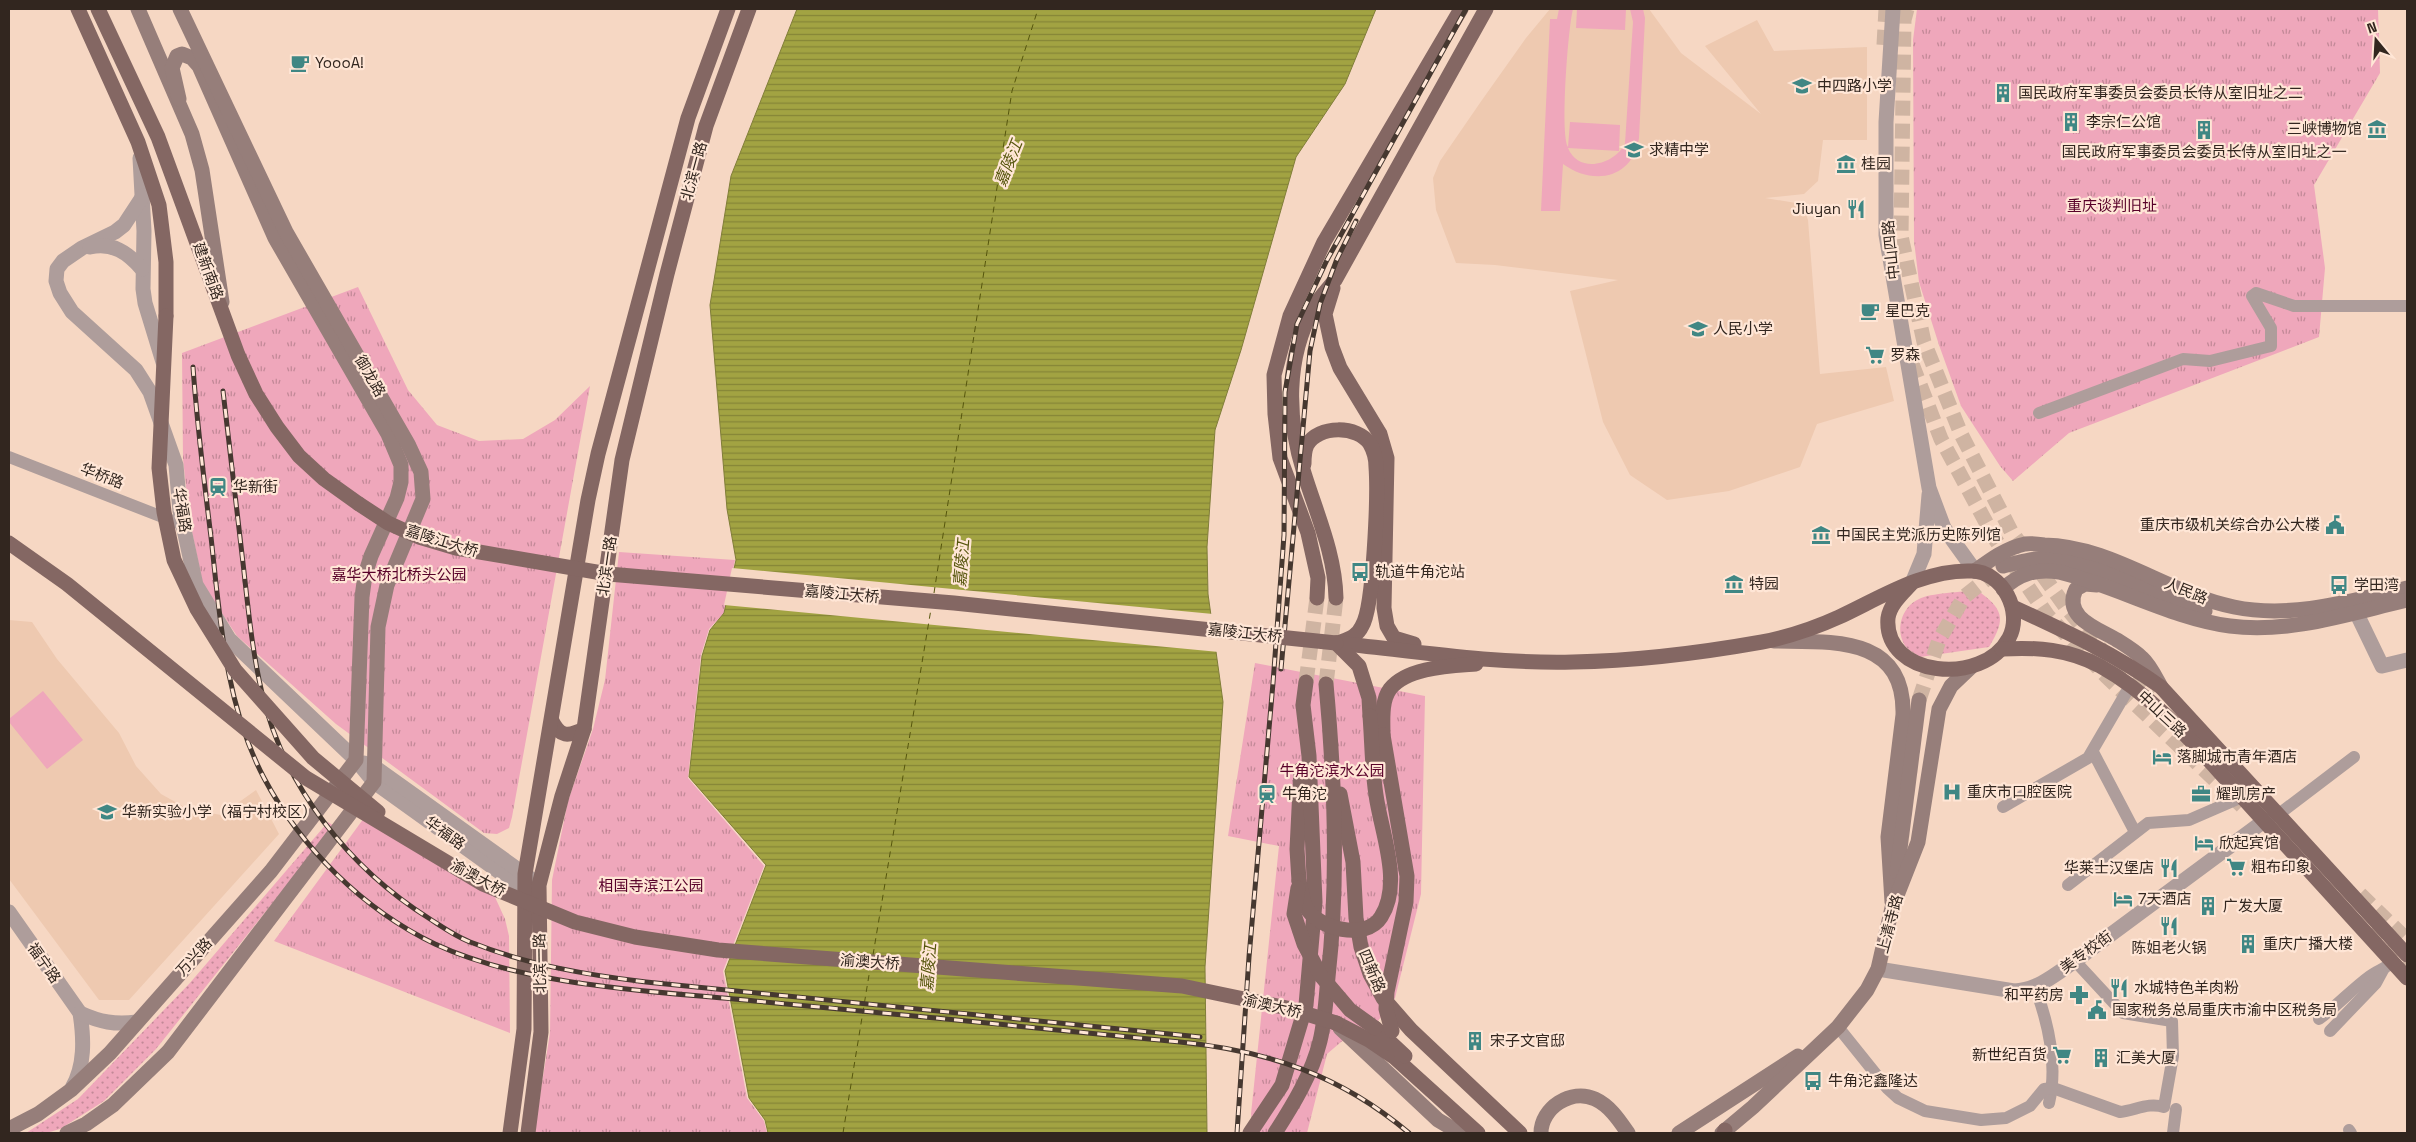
<svg xmlns="http://www.w3.org/2000/svg" width="2416" height="1142" viewBox="0 0 2416 1142" font-family="'Space Grotesk','Noto Sans SC',sans-serif">
<style>
.built{fill:#eec9b0}
.grass{fill:url(#grass-dots)}
.park{fill:url(#park-tufts)}
.pitch{fill:#efa7bb}
.water{fill:url(#water-rules);stroke:#807e38}
.pier{fill:#f6d7c3}
.lines{fill:none;stroke-linecap:round;stroke-linejoin:round}
.ferry{stroke:#56560d;stroke-width:1;stroke-dasharray:6 5;stroke-linecap:butt}
.secondary-tunnel{stroke:#cfb4a2;stroke-width:15;stroke-dasharray:15 8;stroke-linecap:butt}
.primary-tunnel{stroke:#cfb4a2;stroke-width:15;stroke-dasharray:15 8;stroke-linecap:butt}
.minor{stroke:#ae9d9b;stroke-width:12}
.tertiary{stroke:#ae9d9b;stroke-width:15}
.secondary{stroke:#967e7a;stroke-width:15}
.primary{stroke:#846763;stroke-width:15}
.rail-casing{stroke:#463830;stroke-width:5}
.rail{stroke:#ffe6d6;stroke-width:3;stroke-dasharray:9;stroke-linecap:butt}
.primary-bridge{stroke:#846763;stroke-width:15}
.labels{text-anchor:middle;stroke-width:4.5;stroke-linejoin:round;paint-order:stroke}
.poi-label{font-size:15px;fill:#32261f;stroke:#ffe6d6;text-anchor:start}
.street-label{font-size:15px;fill:#32261f;stroke:#ffe6d6}
.park-label{font-size:15px;fill:#59022a;stroke:#ffe6d6}
.water-label{font-size:16px;font-style:italic;fill:#56560d;stroke:#ffe6d6}
</style>
<defs>
<pattern id="grass-dots" width="8" height="8" patternUnits="userSpaceOnUse" patternTransform="scale(1.25)"><rect width="8" height="8" fill="#efa7bb"/><path d="M2 2h.1M6 6h.1" fill="none" stroke="#c28897" stroke-width="1.8" stroke-linecap="round"/></pattern>
<pattern id="park-tufts" width="24" height="20" patternUnits="userSpaceOnUse" patternTransform="scale(1.25)"><rect width="24" height="20" fill="#efa7bb"/><path d="M3 7l-1-3M5 7V3M7 7l1-3M15 17l-1-3M17 17v-4M19 17l1-3" fill="none" stroke="#c28897"/></pattern>
<pattern id="water-rules" width="6" height="5" patternUnits="userSpaceOnUse" patternTransform="scale(1.25)"><rect width="6" height="5" fill="#a2a342"/><path d="M0 2.5h6" fill="none" stroke="#858537"/></pattern>
</defs>
<rect width="100%" height="100%" fill="#f6d7c3"/>
<g class="built">
<polygon points="1550,9 1649,9 1681,53 1761,114 1705,46 1757,20 1774,51 1867,47 1867,140 1823,140 1818,181 1804,194 1765,198 1802,204 1808,220 1820,374 1886,367 1894,401 1817,424 1800,467 1729,491 1667,500 1630,475 1603,422 1570,291 1618,280 1495,265 1456,263 1436,210 1433,178 1440,161 1482,100 1526,38"/>
<polygon points="9,620 32,622 57,659 119,733 136,766 161,794 188,809 221,815 256,790 279,834 129,1000 99,1000 9,879"/>
</g>
<g class="grass">
<path d="M1977,590C2003,609 2007,618 1989,647L1920,657C1916,654 1910,651 1907,648C1894,632 1901,607 1919,599C1930,593 1963,592 1977,590Z"/>
<polygon points="328,822 334,826 156,1049 104,1101 60,1129 46,1133 26,1133 78,1099 189,984"/>
</g>
<g class="park">
<polygon points="1917,9 2378,9 2380,73 2314,185 2325,268 2319,337 2069,433 2013,481 2000,466 1961,406 1939,345 1919,282 1914,241 1913,40"/>
<polygon points="358,287 408,390 437,425 479,441 523,439 555,420 590,386 512,817 509,828 497,834 484,833 336,724 237,636 203,585 190,522 183,459 182,353"/>
<polygon points="619,552 735,560 724,613 709,629 701,655 688,778 764,866 723,971 747,1098 764,1121 767,1133 534,1133 550,1033 552,880 568,801 593,729 605,680"/>
<polygon points="1255,663 1425,696 1421,894 1395,998 1378,1021 1341,1042 1327,1054 1307,1133 1254,1133 1251,1114 1279,846 1228,836"/>
<polygon points="364,818 489,884 505,919 509,936 510,1033 274,941"/>
</g>
<g class="pitch">
<path d="M1559,9H1573C1568,28 1560,134 1568,147L1570,122L1620,125L1619,151L1568,148C1579,175 1616,164 1625,143L1633,22L1630,9H1643L1645,18L1639,138C1633,179 1593,186 1563,164L1560,211H1541L1550,19H1557Z"/>
<polygon points="1577,9 1626,9 1625,30 1576,28"/>
<polygon points="43,691 83,740 47,769 9,722 9,719"/>
</g>
<polygon class="water" points="797,9 1376,9 1345,84 1296,157 1241,350 1215,430 1207,547 1208,594 1223,702 1205,967 1207,1133 768,1133 765,1120 749,1098 725,971 766,865 689,777 702,656 710,630 724,613 736,560 727,509 710,305 731,176"/>
<polygon class="pier" points="732,568 1213,614 1219,652 724,605"/>
<g class="lines">
<g class="ferry">
<polyline points="934,593 1012,91 1038,9"/>
<polyline points="873,955 931,609"/>
<polyline points="843,1133 870,969"/>
</g>
<g class="secondary-tunnel">
<polyline points="1907,9 1904,20 1901,236 1924,342 1961,434 2011,531 2065,606 2111,661 2153,694"/>
<polyline points="1884,45 1886,9"/>
<polyline points="1912,364 1941,439 1995,539 2048,616 2106,676 2242,806"/>
<polyline points="1919,700 1939,640 1964,597 1998,570"/>
<polyline points="2360,894 2407,940"/>
<polyline points="2371,929 2407,964"/>
</g>
<g class="primary-tunnel">
<polyline points="1306,682 1317,598"/>
<polyline points="1326,684 1336,598"/>
</g>
<g class="minor">
<polyline points="2039,413 2183,359 2210,361 2271,346 2271,328 2252,296 2256,293 2294,306 2407,306"/>
<polyline points="9,457 183,525"/>
<polyline points="2093,752 2135,832"/>
<polyline points="2003,807 2088,758 2130,686"/>
<polyline points="2270,818 2279,814 2354,757"/>
<polyline points="2068,885 2148,823 2189,820 2242,797"/>
<path d="M2035,987C2048,1022 2058,1065 2049,1103"/>
<path d="M2319,1019C2337,1006 2352,989 2370,976C2377,971 2386,968 2393,962"/>
<path d="M1838,1027L1887,1088L1898,1098L1925,1111L1981,1120L2006,1118L2030,1106L2044,1089L2053,1088L2120,1112C2136,1110 2149,1102 2164,1107L2173,1056L2172,1021L2123,1013L2075,961"/>
<polyline points="2330,1031 2376,983 2383,970"/>
<polyline points="2349,1130 2351,1133"/>
<polyline points="2173,1133 2176,1109"/>
</g>
<g class="tertiary">
<polyline points="1893,9 1886,122 1886,235 1929,488 1944,528 1975,571"/>
<polyline points="140,158 144,231 143,289 145,303 163,362"/>
<polyline points="143,196 124,225 115,232 82,248 63,261 57,269 56,281 60,293 72,312 136,370 150,392 176,465 180,511 196,585 229,639 356,760 374,782 533,896"/>
<path d="M90,247C113,242 128,253 142,269"/>
<polyline points="1912,583 1924,554 1929,495"/>
<polyline points="2356,612 2382,666 2407,660"/>
<polyline points="364,763 376,768 534,881"/>
<path d="M9,912L80,1013C84,1039 85,1066 72,1088"/>
<path d="M1878,969L2014,991C2038,990 2056,974 2075,961L2264,821"/>
<path d="M80,1013C100,1022 115,1025 137,1022"/>
</g>
<g class="secondary">
<polyline points="138,9 192,134 202,170 222,302"/>
<path d="M2003,566C2014,564 2026,560 2037,559C2085,555 2159,595 2205,611"/>
<path d="M1975,571C1990,560 2006,548 2025,544C2031,543 2038,544 2044,545C2112,546 2168,594 2234,607C2292,619 2351,601 2407,588"/>
<path d="M2097,585L2085,584L2076,589C2062,618 2099,629 2117,640C2125,645 2135,651 2142,658C2150,665 2156,678 2161,687"/>
<path d="M2003,589C2020,573 2036,569 2059,572C2117,586 2171,618 2230,626C2289,634 2351,613 2407,600"/>
<path d="M1774,641C1832,642 1905,635 1903,715L1888,837L1892,902"/>
<polyline points="1897,872 1919,700"/>
<polyline points="1340,1028 1438,1120 1460,1133"/>
<polyline points="9,1129 38,1114 71,1090 110,1053 271,871 356,760 362,597 365,575 371,556 397,498 401,482 401,465 388,434 275,238 199,66 192,58 182,54 177,56 172,68 179,99"/>
<polyline points="67,1133 86,1124 113,1105 168,1052 374,782 378,627 387,585 423,499 421,472 408,444 286,232 180,9"/>
<path d="M1541,1133C1541,1108 1571,1088 1595,1099C1610,1106 1619,1120 1628,1133"/>
<polyline points="1679,1133 1798,1056"/>
<polyline points="1722,1133 1753,1107 1838,1027 1867,990 1878,969 1892,908 1918,842 1939,709 1951,686 1971,667"/>
</g>
<g class="primary">
<polyline points="78,9 138,142 159,205 166,262 166,316"/>
<polyline points="98,9 158,137 238,355 256,394 277,427 299,456 324,479 359,504"/>
<polyline points="1333,288 1325,314 1332,347 1340,368 1380,434 1387,458 1384,608 1387,626 1394,638 1414,644"/>
<path d="M1304,464C1304,458 1304,451 1307,445C1318,425 1358,425 1370,444C1374,451 1376,459 1376,467C1378,494 1374,607 1362,626C1357,637 1348,639 1338,643"/>
<polyline points="1317,598 1318,578 1308,533 1280,458 1275,414 1274,375 1290,316 1324,242 1461,9"/>
<path d="M1336,598C1335,554 1317,515 1304,473C1287,419 1285,358 1314,307C1319,298 1328,289 1335,280L1486,9"/>
<path d="M2013,607C2065,631 2115,654 2161,687L2407,955"/>
<path d="M1336,643C1414,651 1494,664 1573,662C1635,661 1700,653 1762,642C1787,637 1815,628 1839,617C1880,598 1924,569 1972,571C2003,572 2023,612 2009,638C1983,687 1883,677 1888,618C1890,604 1903,593 1912,583"/>
<polyline points="1336,643 1359,666 1369,698 1370,716"/>
<path d="M2002,649C2037,647 2068,649 2100,666C2158,698 2200,751 2244,799C2298,859 2353,918 2407,978"/>
<path d="M552,721C560,737 568,737 584,729"/>
<path d="M1383,735C1383,721 1381,701 1390,689C1407,667 1451,666 1476,664"/>
<polyline points="1340,794 1353,862 1356,918 1361,947 1370,974 1383,998 1411,1030 1520,1133"/>
<polyline points="1299,881 1297,849 1301,769"/>
<polyline points="1336,1023 1369,1040 1394,1057 1478,1133"/>
<polyline points="1375,1028 1405,1056"/>
<polyline points="510,1133 524,1029 525,874 588,500 598,454 688,118 728,9"/>
<polyline points="528,1133 541,1032 539,885 562,796 584,729 622,460 667,274 706,126 749,9"/>
<polyline points="1250,1133 1282,1085 1306,1005 1315,902 1309,756 1303,705 1306,682"/>
<path d="M1275,1133C1293,1105 1312,1074 1320,1041C1325,1021 1326,998 1328,977C1339,880 1335,781 1326,684"/>
<polyline points="1724,1133 1725,1130"/>
</g>
<g class="rail-casing">
<g id="rail">
<path d="M193,367C197,424 204,481 211,537C220,618 225,704 264,778C301,848 364,910 435,944C527,987 655,991 755,1001C897,1014 1038,1028 1180,1042C1269,1051 1340,1075 1409,1133"/>
<path d="M223,391C230,448 236,506 243,563C248,607 252,651 262,693C284,787 350,869 430,919C444,928 458,938 473,943C528,965 588,975 646,982L1200,1037"/>
<polyline points="1281,669 1310,351 1320,304 1337,259 1356,221"/>
<polyline points="1237,1133 1249,957 1273,683 1284,535 1285,392 1297,324 1327,260 1466,9"/>
</g>
</g>
<use href="#rail" class="rail"/>
<g class="primary-bridge">
<polyline points="166,316 159,468 164,512 174,560 197,609 235,670 313,758 378,812"/>
<polyline points="359,504 388,523 419,537 456,548 608,574 954,603 1336,643"/>
<polyline points="9,543 67,584 306,778 483,884 575,922 635,937 718,950 1182,986 1287,1008 1336,1023"/>
<polyline points="1383,735 1407,876 1406,902 1387,992 1386,1009 1392,1031"/>
<path d="M1299,881C1301,889 1302,899 1306,907C1317,929 1366,941 1381,917C1403,883 1381,832 1376,795C1372,769 1372,742 1370,716"/>
<polyline points="1298,888 1294,914 1304,944 1321,976 1350,1010 1375,1028"/>
</g>
</g>
<defs>
<g id="cafe-bare" transform="scale(1.5)"><path d="M-5.5-4.5H6V0H3Q3 3.5 0 3.5H-2.5Q-5.5 3.5-5.5 0ZM3-3.2v2h1.7v-2ZM-6 4.5H4V6H-6Z" fill="#408784" stroke="#ffe6d6" stroke-width="2.5" paint-order="stroke"/></g>
<g id="school-bare" transform="scale(1.5)"><path d="M0-5L7-2L0 1L-7-2ZM-4 1L0 2.5L4 1V4Q0 6-4 4Z" fill="#408784" stroke="#ffe6d6" stroke-width="2.5" paint-order="stroke"/></g>
<g id="building-bare" transform="scale(1.5)"><path d="M-4-6H4V6H1V3H-1V6H-4ZM-2.5-4.3h1.7v1.8h-1.7ZM.8-4.3h1.7v1.8H.8ZM-2.5-1h1.7V.8h-1.7ZM.8-1h1.7V.8H.8Z" fill="#408784" stroke="#ffe6d6" stroke-width="2.5" paint-order="stroke"/></g>
<g id="museum-bare" transform="scale(1.5)"><path d="M0-6L6-3V-2H-6V-3ZM-5-1h2V3h-2ZM-1-1h2V3h-2ZM3-1h2V3H3ZM-6 4H6V6H-6Z" fill="#408784" stroke="#ffe6d6" stroke-width="2.5" paint-order="stroke"/></g>
<g id="restaurant-bare" transform="scale(1.5)"><path d="M-5-6h1v4h1v-4h1v4h1v-4h1v5L-1.5 .5V6h-2V.5L-5-1ZM5-6V6H3V1.5H1.5Q1.5-4 5-6Z" fill="#408784" stroke="#ffe6d6" stroke-width="2.5" paint-order="stroke"/></g>
<g id="supermarket-bare" transform="scale(1.5)"><path d="M-6-5.5h2.5l.6 2H6L4.5 2H-2.5L-4.4-4H-6ZM-1.5 3.2a1.3 1.3 0 1 0 .1 0ZM3 3.2a1.3 1.3 0 1 0 .1 0Z" fill="#408784" stroke="#ffe6d6" stroke-width="2.5" paint-order="stroke"/></g>
<g id="station-bare" transform="scale(1.5)"><path d="M-3-6H3Q5-6 5-4V2Q5 4 3 4L4.5 6H3L1.5 4h-3L-3 6H-4.5L-3 4Q-5 4-5 2V-4Q-5-6-3-6ZM-3.5-4v3h7v-3ZM-3.5 1v1.5H-2V1ZM2 1v1.5H3.5V1Z" fill="#408784" stroke="#ffe6d6" stroke-width="2.5" paint-order="stroke"/></g>
<g id="civic-bare" transform="scale(1.5)"><path d="M-.6-6.5H3V-4.5H.6V-3L4-1V1h2V6H-6V1h2V-1L-.6-3ZM-1.2 2.5V6h2.4V2.5Z" fill="#408784" stroke="#ffe6d6" stroke-width="2.5" paint-order="stroke"/></g>
<g id="bus-bare" transform="scale(1.5)"><path d="M-5-6H5V4H4V6H2V4H-2V6H-4V4H-5ZM-3.5-4V0h7V-4ZM-3.5 1.2v1.5H-2V1.2ZM2 1.2v1.5H3.5V1.2Z" fill="#408784" stroke="#ffe6d6" stroke-width="2.5" paint-order="stroke"/></g>
<g id="hotel-bare" transform="scale(1.5)"><path d="M-6-4.5h1.5V1H6V5H4.5V3h-9V5H-6ZM-4 0a1.8 1.8 0 1 1 3.6 0ZM.5 0V-2.5h3Q6-2.5 6 0Z" fill="#408784" stroke="#ffe6d6" stroke-width="2.5" paint-order="stroke"/></g>
<g id="hospital-bare" transform="scale(1.5)"><path d="M-5-5h3v3.5h4V-5h3V5h-3V1.5h-4V5h-3Z" fill="#408784" stroke="#ffe6d6" stroke-width="2.5" paint-order="stroke"/></g>
<g id="office-bare" transform="scale(1.5)"><path d="M-6-3h4V-5.5h4V-3h4V5H-6ZM-1-4.5V-3h2v-1.5ZM-6 0V1H6V0Z" fill="#408784" stroke="#ffe6d6" stroke-width="2.5" paint-order="stroke"/></g>
<g id="pharmacy-bare" transform="scale(1.5)"><path d="M-2-6h4v4h4v4h-4v4h-4v-4h-4v-4h4Z" fill="#408784" stroke="#ffe6d6" stroke-width="2.5" paint-order="stroke"/></g>
</defs>
<g fill-rule="evenodd">
<use href="#cafe-bare" x="300" y="63"/>
<use href="#school-bare" x="1802" y="86"/>
<use href="#building-bare" x="2003" y="93"/>
<use href="#building-bare" x="2071" y="122"/>
<use href="#museum-bare" x="2377" y="129"/>
<use href="#building-bare" x="2204" y="130"/>
<use href="#school-bare" x="1634" y="150"/>
<use href="#museum-bare" x="1846" y="164"/>
<use href="#restaurant-bare" x="1856" y="209"/>
<use href="#cafe-bare" x="1870" y="311"/>
<use href="#school-bare" x="1698" y="329"/>
<use href="#supermarket-bare" x="1875" y="355"/>
<use href="#station-bare" x="218" y="487"/>
<use href="#civic-bare" x="2335" y="525"/>
<use href="#museum-bare" x="1821" y="535"/>
<use href="#bus-bare" x="1360" y="572"/>
<use href="#museum-bare" x="1734" y="584"/>
<use href="#bus-bare" x="2339" y="585"/>
<use href="#hotel-bare" x="2162" y="757"/>
<use href="#hospital-bare" x="1952" y="792"/>
<use href="#station-bare" x="1267" y="794"/>
<use href="#office-bare" x="2201" y="794"/>
<use href="#school-bare" x="107" y="812"/>
<use href="#hotel-bare" x="2204" y="843"/>
<use href="#supermarket-bare" x="2236" y="867"/>
<use href="#restaurant-bare" x="2169" y="868"/>
<use href="#hotel-bare" x="2123" y="899"/>
<use href="#building-bare" x="2208" y="906"/>
<use href="#restaurant-bare" x="2169" y="926"/>
<use href="#building-bare" x="2248" y="944"/>
<use href="#restaurant-bare" x="2119" y="988"/>
<use href="#pharmacy-bare" x="2079" y="995"/>
<use href="#civic-bare" x="2097" y="1010"/>
<use href="#building-bare" x="1475" y="1041"/>
<use href="#supermarket-bare" x="2062" y="1055"/>
<use href="#building-bare" x="2101" y="1058"/>
<use href="#bus-bare" x="1813" y="1081"/>
</g>
<g class="labels">
<g class="poi-label">
<text x="315" y="68">YoooA!</text>
<text x="1817" y="91">中四路小学</text>
<text x="2018" y="98">国民政府军事委员会委员长侍从室旧址之二</text>
<text x="2086" y="127">李宗仁公馆</text>
<text x="2362" y="134" text-anchor="end">三峡博物馆</text>
<text x="1649" y="155">求精中学</text>
<text x="2204" y="157" text-anchor="middle">国民政府军事委员会委员长侍从室旧址之一</text>
<text x="1861" y="169">桂园</text>
<text x="1841" y="214" text-anchor="end">Jiuyan</text>
<text x="1885" y="316">星巴克</text>
<text x="1713" y="334">人民小学</text>
<text x="1890" y="360">罗森</text>
<text x="233" y="492">华新街</text>
<text x="2320" y="530" text-anchor="end">重庆市级机关综合办公大楼</text>
<text x="1836" y="540">中国民主党派历史陈列馆</text>
<text x="1375" y="577">轨道牛角沱站</text>
<text x="1749" y="589">特园</text>
<text x="2354" y="590">学田湾</text>
<text x="2177" y="762">落脚城市青年酒店</text>
<text x="1967" y="797">重庆市口腔医院</text>
<text x="1282" y="799">牛角沱</text>
<text x="2216" y="799">耀凯房产</text>
<text x="122" y="817">华新实验小学（福宁村校区）</text>
<text x="2219" y="848">欣起宾馆</text>
<text x="2251" y="872">粗布印象</text>
<text x="2154" y="873" text-anchor="end">华莱士汉堡店</text>
<text x="2138" y="904">7天酒店</text>
<text x="2223" y="911">广发大厦</text>
<text x="2263" y="949">重庆广播大楼</text>
<text x="2169" y="953" text-anchor="middle">陈姐老火锅</text>
<text x="2134" y="993">水城特色羊肉粉</text>
<text x="2064" y="1000" text-anchor="end">和平药房</text>
<text x="2112" y="1015">国家税务总局重庆市渝中区税务局</text>
<text x="1490" y="1046">宋子文官邸</text>
<text x="2047" y="1060" text-anchor="end">新世纪百货</text>
<text x="2116" y="1063">汇美大厦</text>
<text x="1828" y="1086">牛角沱鑫隆达</text>
</g>
<g class="street-label">
<text transform="translate(694 171) rotate(-75)" y="5">北滨一路</text>
<text transform="translate(1891 250) rotate(-96)" y="5">中山四路</text>
<text transform="translate(208 271) rotate(70)" y="5">建新南路</text>
<text transform="translate(370 376) rotate(60)" y="5">御龙路</text>
<text transform="translate(102 476) rotate(21)" y="5">华桥路</text>
<text transform="translate(182 510) rotate(81)" y="5">华福路</text>
<text transform="translate(442 541) rotate(17)" y="5">嘉陵江大桥</text>
<text transform="translate(607 566) rotate(-82)" y="5">北滨一路</text>
<text transform="translate(2186 591) rotate(22)" y="5">人民路</text>
<text transform="translate(842 594) rotate(5)" y="5">嘉陵江大桥</text>
<text transform="translate(1245 633) rotate(6)" y="5">嘉陵江大桥</text>
<text transform="translate(2162 714) rotate(43)" y="5">中山三路</text>
<text transform="translate(445 833) rotate(36)" y="5">华福路</text>
<text transform="translate(478 878) rotate(28)" y="5">渝澳大桥</text>
<text transform="translate(1890 924) rotate(-75)" y="5">上清寺路</text>
<text transform="translate(2086 952) rotate(-36)" y="5">美专校街</text>
<text transform="translate(194 957) rotate(-48)" y="5">万兴路</text>
<text transform="translate(870 962) rotate(4)" y="5">渝澳大桥</text>
<text transform="translate(44 963) rotate(55)" y="5">福宁路</text>
<text transform="translate(540 963) rotate(-91)" y="5">北滨一路</text>
<text transform="translate(1372 971) rotate(67)" y="5">四新路</text>
<text transform="translate(1272 1006) rotate(13)" y="5">渝澳大桥</text>
</g>
<g class="park-label">
<text x="2112" y="211">重庆谈判旧址</text>
<text x="399" y="580">嘉华大桥北桥头公园</text>
<text x="1332" y="776">牛角沱滨水公园</text>
<text x="651" y="891">相国寺滨江公园</text>
</g>
<g class="water-label">
<text transform="translate(1008 163) rotate(-68)" y="6">嘉陵江</text>
<text transform="translate(961 563) rotate(-85)" y="6">嘉陵江</text>
<text transform="translate(928 967) rotate(-85)" y="6">嘉陵江</text>
</g>
</g>
<rect width="2416" height="1142" fill="none" stroke="#32261f" stroke-width="20"/>
<g transform="translate(2376 40) rotate(342)" stroke="#ffe6d6" stroke-width="4" paint-order="stroke">
<path d="M0-4L9 19L0 12L-9 19Z" fill="#32261f"/>
<text y="-8" font-size="14" font-weight="bold" text-anchor="middle" fill="#32261f">N</text>
</g>
</svg>
